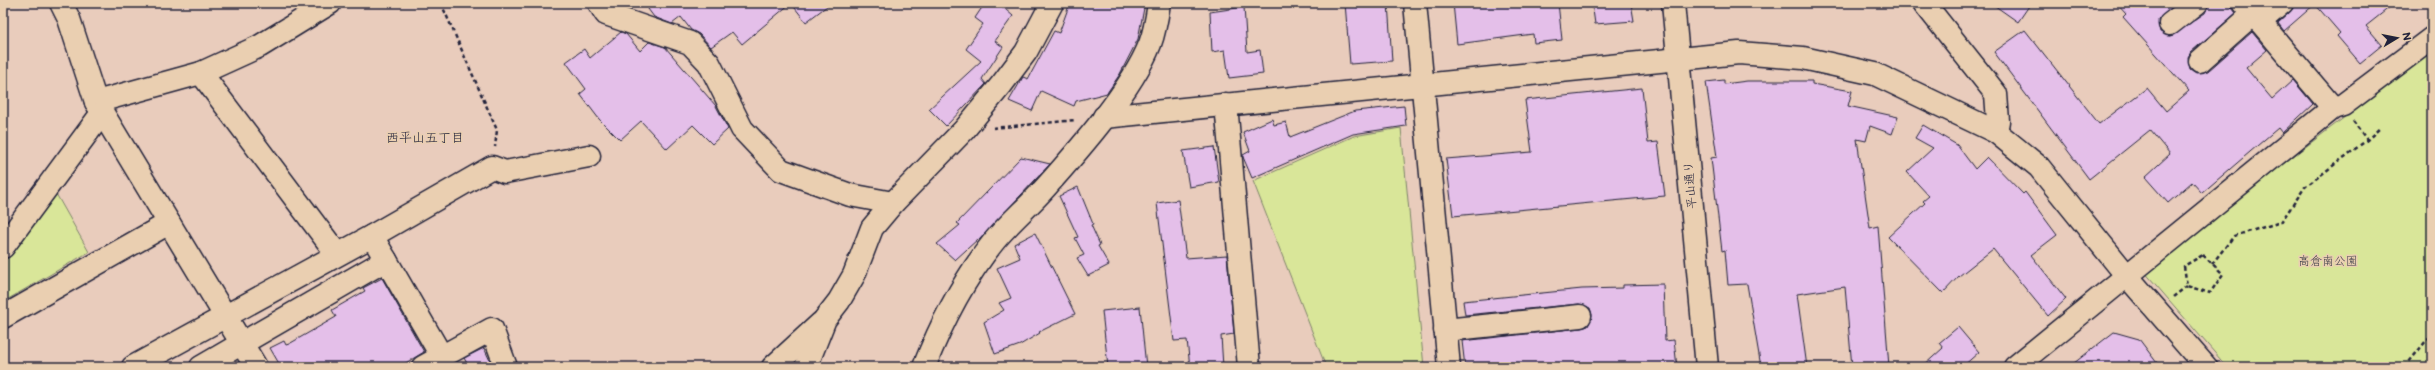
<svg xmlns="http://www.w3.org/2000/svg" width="2435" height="370" viewBox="0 0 2435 370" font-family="'Balsamiq Sans','Klee One',sans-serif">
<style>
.green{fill:#d9e699;stroke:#7e846a}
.building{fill:#e4bfe9;stroke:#22223b}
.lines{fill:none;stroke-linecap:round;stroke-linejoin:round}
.minor-casing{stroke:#22223b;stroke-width:25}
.major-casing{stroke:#22223b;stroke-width:25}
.path{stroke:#22223b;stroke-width:2.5;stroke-dasharray:4 3;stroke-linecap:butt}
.minor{stroke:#eacfb1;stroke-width:22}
.major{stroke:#eacfb1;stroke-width:22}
.labels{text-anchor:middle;stroke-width:3;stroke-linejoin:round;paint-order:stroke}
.street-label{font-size:12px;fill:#22223b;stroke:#eacfb1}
.park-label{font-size:12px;fill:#3d3f49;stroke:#eacfb1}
.neighbourhood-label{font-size:13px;fill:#22223b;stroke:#eacfb1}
</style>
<rect width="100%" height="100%" fill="#e9ccbc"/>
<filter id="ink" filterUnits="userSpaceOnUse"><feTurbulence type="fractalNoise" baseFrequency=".025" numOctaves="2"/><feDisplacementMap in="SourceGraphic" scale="8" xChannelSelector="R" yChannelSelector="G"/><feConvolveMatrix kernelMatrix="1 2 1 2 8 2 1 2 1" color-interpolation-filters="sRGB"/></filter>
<g filter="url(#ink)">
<g class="green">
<polygon points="2432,51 2432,361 2425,367 2227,367 2143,270"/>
<polygon points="1401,128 1424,367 1326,367 1253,181 1354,136"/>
<polygon points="55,192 89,252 3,302 3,258"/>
</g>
<g class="building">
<polygon points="655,3 831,3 806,22 791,3 742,44 732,32 711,47 699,34 691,30 681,17 672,24 654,17 648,9"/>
<polygon points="985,3 998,3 1013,16 995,41 1003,47 982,79 986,84 946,126 929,109 981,61 966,49 983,24 975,18"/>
<polygon points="1070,3 1145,3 1138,39 1120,74 1107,93 1076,101 1074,106 1041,91 1032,111 1009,101 1023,77 1028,79 1054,31 1059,33"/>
<polygon points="1345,3 1388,3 1392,61 1350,64"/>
<polygon points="1453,3 1558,3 1562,40 1534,43 1533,34 1457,44"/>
<polygon points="1592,3 1631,3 1634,21 1595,24"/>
<polygon points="1991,3 2031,3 2018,22"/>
<polygon points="2116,3 2177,3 2158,20 2160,32 2171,36 2205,13 2209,3 2228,3 2236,13 2191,52 2188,57 2190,69 2196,73 2208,71 2252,32 2267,50 2246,68 2272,99 2293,80 2313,104 2282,133 2278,128 2202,193 2192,182 2168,203 2145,177 2170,154 2150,130 2089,179 1994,52 2025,30 2099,124 2147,88 2166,111 2189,91 2123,17 2126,14"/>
<polygon points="2294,3 2395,3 2366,26 2382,45 2360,63 2337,36 2340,33 2315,4 2284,31 2278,23 2290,12"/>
<polygon points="1244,7 1247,52 1260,50 1263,74 1229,78 1225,50 1212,52 1210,12"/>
<polygon points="621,32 626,34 640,51 649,42 665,47 716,106 728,129 712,144 693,125 667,149 641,121 620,140 599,119 580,94 586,89 566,62 584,49 590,58"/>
<polygon points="1724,80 1724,84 1747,81 1812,81 1812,84 1852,91 1848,106 1898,117 1892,134 1870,126 1866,141 1857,139 1870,228 1878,226 1889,367 1852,367 1845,287 1797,294 1807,367 1761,367 1747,284 1728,285 1725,250 1722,251 1711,158 1717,157 1706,82"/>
<polygon points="1642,88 1648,143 1658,142 1665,196 1453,216 1446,159 1532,152 1525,100"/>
<polygon points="1404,106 1406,126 1353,134 1252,178 1243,157 1243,155 1250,151 1243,132 1272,119 1274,125 1286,122 1290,137 1355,111"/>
<polygon points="1923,125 1957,145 1975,169 1987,157 2023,194 2025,192 2057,235 2031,255 2066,299 2048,316 1993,249 1959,276 1943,293 1888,237 1925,203 1923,201 1929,196 1907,172 1933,148 1915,138"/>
<polygon points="1214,147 1219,182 1189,187 1183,151"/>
<polygon points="1021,157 1050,164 979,240 978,239 955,260 937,244 960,225 957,223"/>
<polygon points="1078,187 1093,224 1091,225 1100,245 1098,246 1109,265 1088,276 1077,258 1084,255 1075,238 1078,237 1059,196"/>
<polygon points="1178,200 1186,258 1227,255 1234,334 1221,336 1223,367 1190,367 1187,340 1174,341 1157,203"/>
<polygon points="1035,233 1075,314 1039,332 1040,333 1020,345 995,354 984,322 1004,310 999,303 1011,298 997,268 1020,258 1014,244"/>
<polygon points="382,278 424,352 399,367 281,367 270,348 284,341 286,345 289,344 336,317 332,310 365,291 363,288"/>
<polygon points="1663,284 1665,341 1674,340 1677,367 1465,367 1462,341 1581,328 1588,326 1592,315 1590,308 1579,304 1465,315 1463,301 1582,289 1623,288 1623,285"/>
<polygon points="1140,307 1146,367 1108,367 1102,311"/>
<polygon points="1958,327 1979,352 1962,367 1922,367 1943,348 1939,343"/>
<polygon points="2114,332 2139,339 2160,367 2069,367"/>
<polygon points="484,348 493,367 469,367 464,358"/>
</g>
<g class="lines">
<g class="minor-casing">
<g id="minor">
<polyline points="61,3 69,19 96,102 256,367"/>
<polyline points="599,3 606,14 690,43 709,63 742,129 781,170 850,195 893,203"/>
<polyline points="1415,3 1449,367"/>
<polyline points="1924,3 1996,94 1998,121 1996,132"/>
<polyline points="2244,3 2333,108"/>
<polyline points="2260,22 2282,3"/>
<polyline points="2170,24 2197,3"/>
<polyline points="2200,61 2253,14"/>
<polyline points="201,73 337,254"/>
<polyline points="96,102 201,73 260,46 330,3"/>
<polyline points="1226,104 1249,367"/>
<polyline points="1104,117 1739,53 1803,58 1875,74 1996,132 2039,167 2127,276 2206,367"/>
<polyline points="3,247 102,113"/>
<polyline points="386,260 442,357"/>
<polyline points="3,317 169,223"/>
<polyline points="1445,330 1580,316"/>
<polyline points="133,367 372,236 492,167 505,172 589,156"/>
<polyline points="201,367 386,260 372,236"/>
<polyline points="423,367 492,329 506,367"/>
<polyline points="773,367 821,323"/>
<polyline points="806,367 825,319 839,301 854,275 872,228 893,203 964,130 1002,84 1026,52 1052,3"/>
<path d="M924,367C941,324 965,277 995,240C1010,222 1029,206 1045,188C1078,151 1132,90 1150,44C1155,31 1157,17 1159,3"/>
<polyline points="2015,367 2333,108 2343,105 2432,38"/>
</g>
</g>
<g class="major-casing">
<polyline id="major" points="1673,3 1707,367"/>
</g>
<g class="path">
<polyline points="441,3 497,130 495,147"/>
<polyline points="2353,121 2367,140"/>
<polyline points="993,128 1076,120"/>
<polygon points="2203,255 2223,274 2210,293 2187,286 2184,266"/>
<polyline points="2212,264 2234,236 2281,222 2305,187 2367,140 2381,127"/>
<polyline points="2173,297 2187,286"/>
<polyline points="2405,367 2426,341 2432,337"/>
</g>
<use href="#minor" class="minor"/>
<use href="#major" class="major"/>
</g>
</g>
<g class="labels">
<g class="street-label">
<text transform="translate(1690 185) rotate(-95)" y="4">平山通り</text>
</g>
<g class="park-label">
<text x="2328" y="265">高倉南公園</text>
</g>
<g class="neighbourhood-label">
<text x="425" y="142">西平山五丁目</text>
</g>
</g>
<rect width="2435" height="370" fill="none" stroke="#eacfb1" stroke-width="16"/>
<rect x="8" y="8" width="2419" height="354" fill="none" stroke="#22223b" stroke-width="1.5" filter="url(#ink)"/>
<g transform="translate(2397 38) rotate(80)" stroke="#eacfb1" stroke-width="3" paint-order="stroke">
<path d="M0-3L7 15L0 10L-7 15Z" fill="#22223b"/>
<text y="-6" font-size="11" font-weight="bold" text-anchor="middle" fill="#22223b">N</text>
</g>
</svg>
